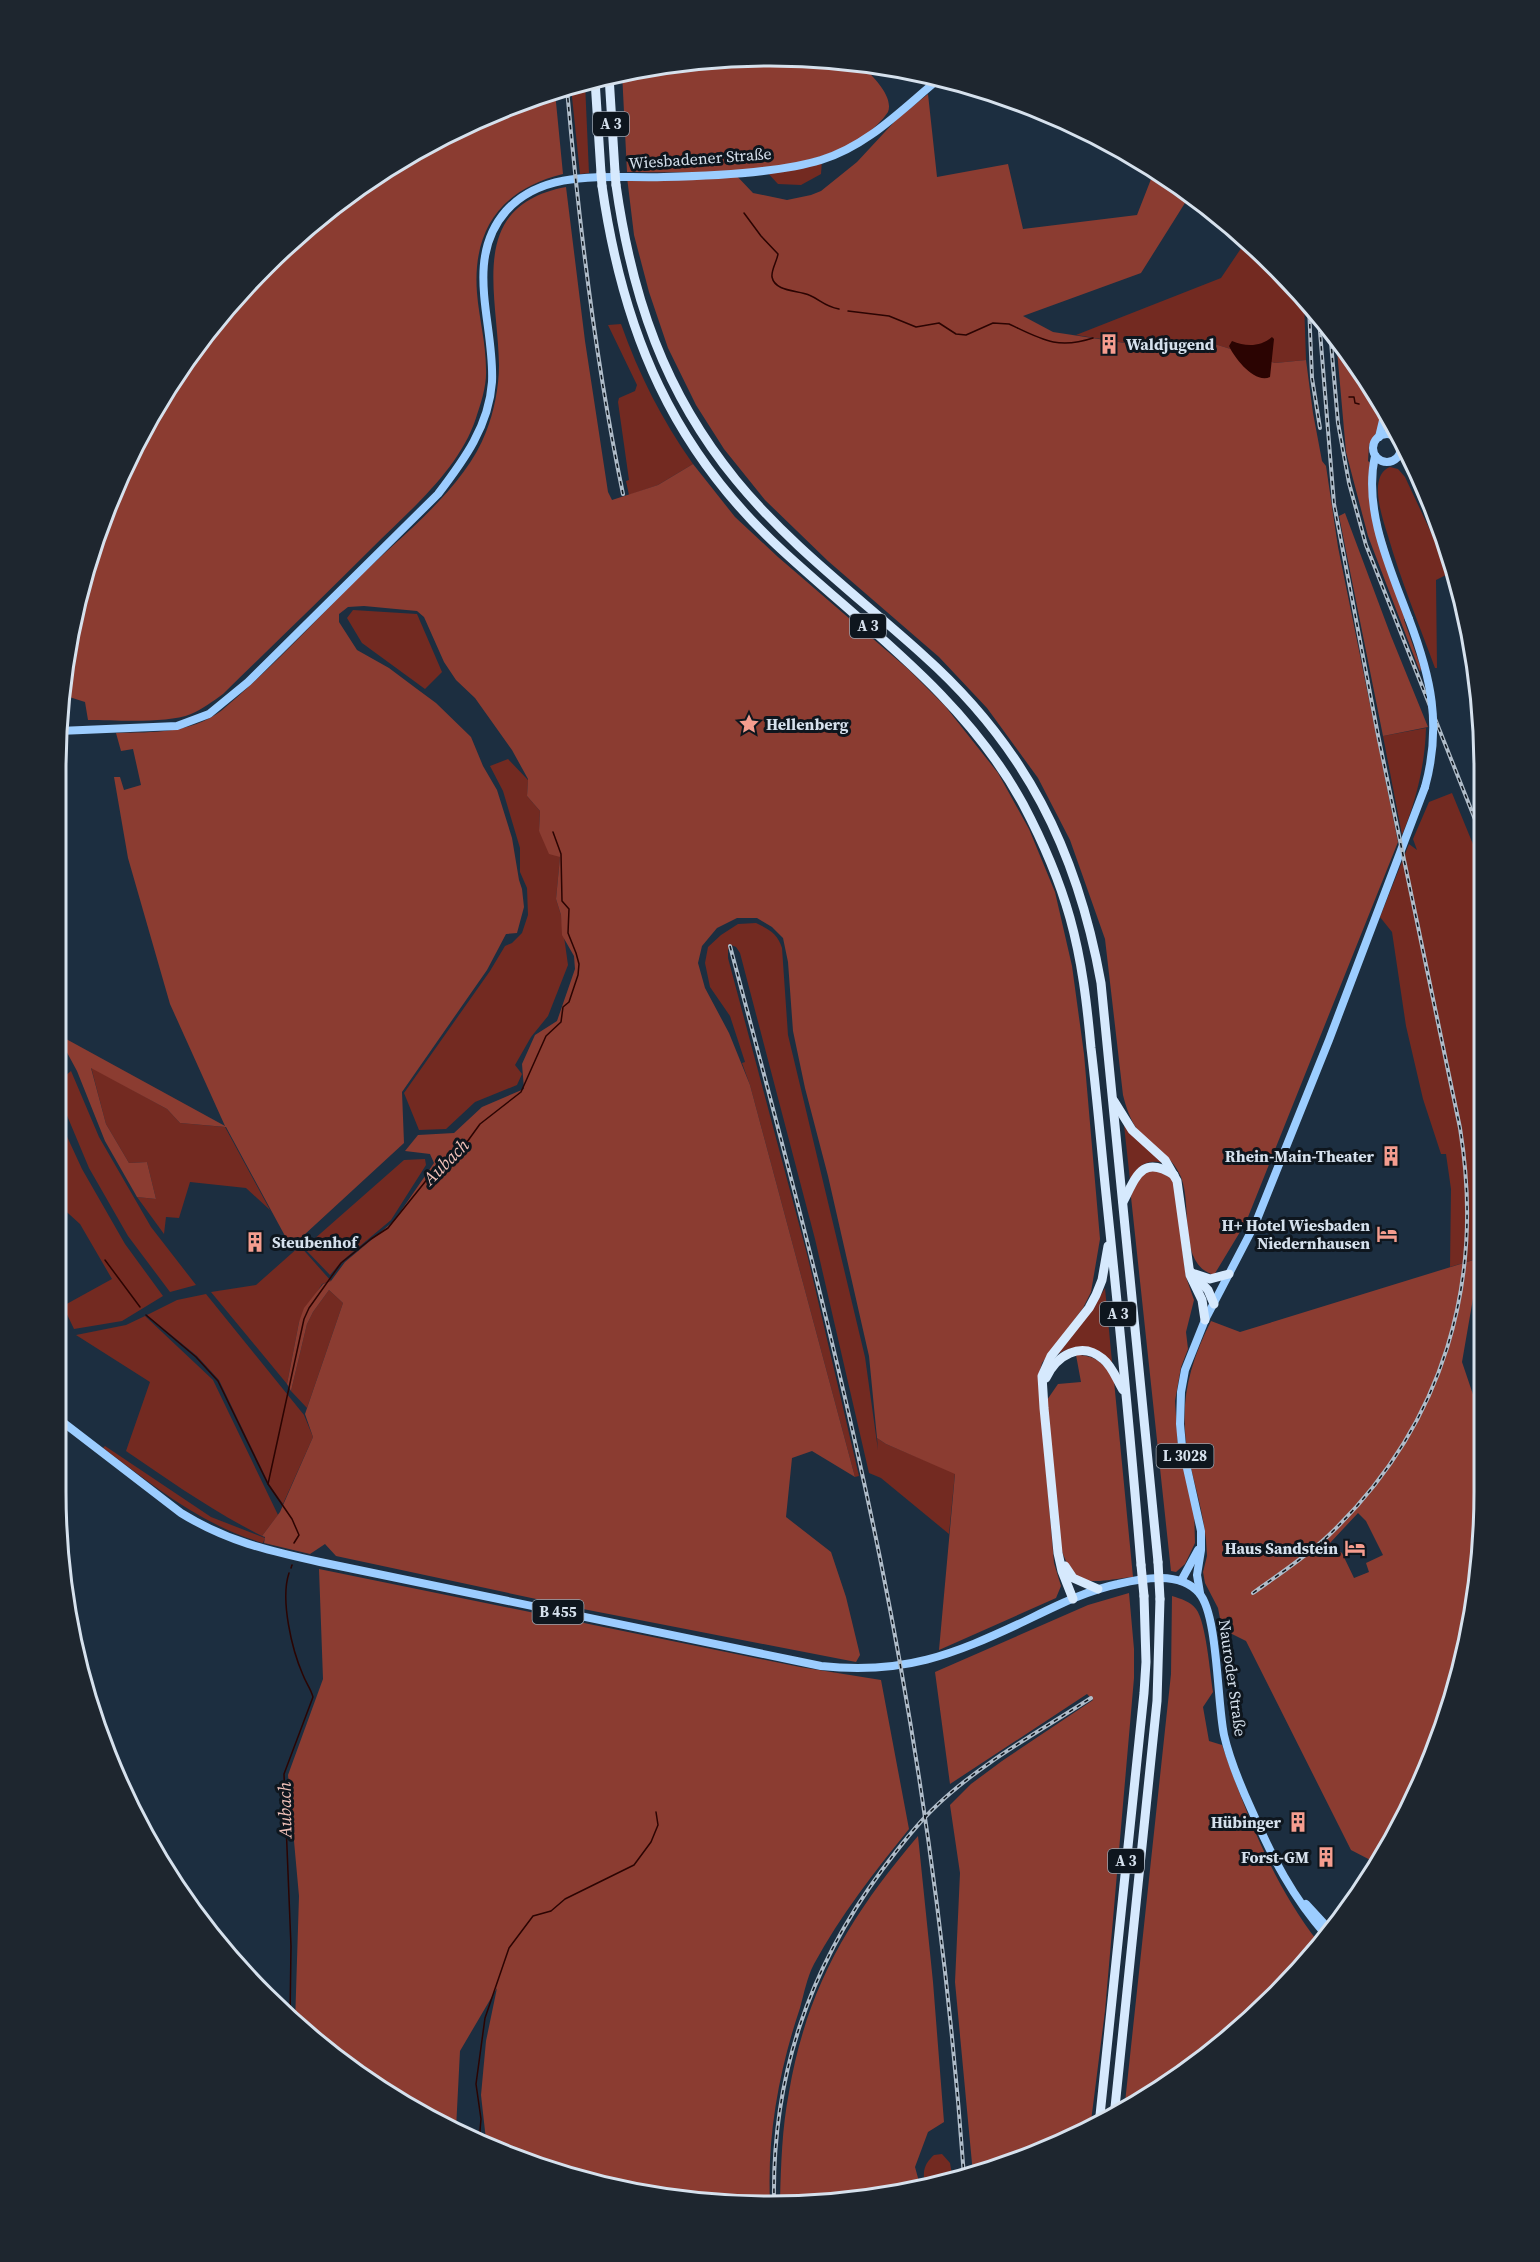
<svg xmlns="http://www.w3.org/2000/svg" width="1540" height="2262" viewBox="0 0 1540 2262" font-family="'Source Serif 4',serif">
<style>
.green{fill:#732a21}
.forest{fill:#8b3c31;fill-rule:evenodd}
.water{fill:#2b0402}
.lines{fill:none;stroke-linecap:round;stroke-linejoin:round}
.stream{stroke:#2b0402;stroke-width:1.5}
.major{stroke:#9ccdff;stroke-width:8}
.highway{stroke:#d6e9fd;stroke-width:9}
.rail-casing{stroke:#afbcc9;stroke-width:4}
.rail{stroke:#0e161e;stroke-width:1.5;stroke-dasharray:4.5;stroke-linecap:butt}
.major-bridge{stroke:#9ccdff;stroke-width:8}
.highway-bridge{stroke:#d6e9fd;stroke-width:9}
.labels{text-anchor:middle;stroke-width:6;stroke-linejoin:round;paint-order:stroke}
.shield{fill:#0e161e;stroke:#9aa4af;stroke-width:1.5}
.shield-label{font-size:15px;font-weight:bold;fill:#d6e1ed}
.street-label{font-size:16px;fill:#d6e1ed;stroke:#0e161e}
.poi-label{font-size:16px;font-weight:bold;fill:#d6e1ed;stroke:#0e161e;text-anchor:end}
.water-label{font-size:18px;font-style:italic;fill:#f0c0b8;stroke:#0e161e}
.rim{fill:none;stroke:#d6e1ed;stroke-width:3}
</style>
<rect width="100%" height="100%" fill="#1c2e40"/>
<g class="green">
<polygon points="585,83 589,173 580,174 571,87"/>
<polygon points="822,160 821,174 801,185 778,184 765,170"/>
<polygon points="1246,241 1275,265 1304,300 1306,360 1275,363 1205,341 1151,347 1076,335 1221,278"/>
<path d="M621,324C639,375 662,420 693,464L658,485L629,495L626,481L629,480L618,402L619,398L635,391L637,385L608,325Z"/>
<path d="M1390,467L1398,469L1405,477L1450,573L1436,580L1437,668H1435C1419,624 1401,581 1388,536C1383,520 1377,502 1378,486C1379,477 1382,470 1390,467Z"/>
<polygon points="353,610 417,614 442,672 425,689 362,643 347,618"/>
<path d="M1426,728C1425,765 1416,801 1402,835L1383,736Z"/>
<polygon points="508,759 528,780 527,796 540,811 539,831 560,857 556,899 561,915 568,965 548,1016 531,1037 515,1065 522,1074 517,1085 475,1102 446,1129 419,1130 404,1093 490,971 505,946 512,943 522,933 528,915 527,888 520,872 520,848 503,791 490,766"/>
<polygon points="1452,793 1484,871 1484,1234 1480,1258 1450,1267 1451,1189 1446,1154 1441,1154 1423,1099 1406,1026 1392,932 1380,917 1409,844 1417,850 1413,839 1429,802"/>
<path d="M756,923C769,929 778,934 782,948L788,1035L865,1357L878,1450L877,1438L886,1444L955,1473L949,1534L881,1478L869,1473L815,1239L740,953L736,947L731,945L728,950V958L808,1258L859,1476L855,1477L750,1085L742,1063L745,1062L730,1016L710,987L705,963L708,947L721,935L738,924Z"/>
<polygon points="91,1067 167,1109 180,1123 225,1127 270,1210 246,1188 190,1182 179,1218 166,1217 164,1234 137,1197 156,1199 147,1162 129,1163 106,1124"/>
<polygon points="71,1071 99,1137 151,1227 196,1285 170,1292 128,1236 89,1168 58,1094 58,1082"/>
<polygon points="58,1117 82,1169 125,1244 163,1296 122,1321 74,1329 63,1306 112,1279 80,1224 59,1205"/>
<path d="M1124,1125L1164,1163C1145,1159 1140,1165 1130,1180Z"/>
<polygon points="425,1159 426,1165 391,1220 342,1261 330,1275 304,1248 404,1160"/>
<polygon points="300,1246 331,1281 322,1284 299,1322 287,1384 211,1292 256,1285"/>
<path d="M1105,1288L1112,1362C1088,1349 1081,1340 1054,1356L1095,1305Z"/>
<polygon points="329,1290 343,1303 307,1408 291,1391 307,1324 313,1312"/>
<polygon points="206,1294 304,1415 313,1437 283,1504 269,1484 219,1380 197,1356 147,1315 177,1300"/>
<path d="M145,1316L213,1380L278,1515L262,1536C214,1512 170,1481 126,1451L150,1382L76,1335L126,1325Z"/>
<path d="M105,1446L211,1517L265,1538L263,1543C201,1525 154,1486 103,1448Z"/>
<path d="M942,2154L950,2163L953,2180L926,2188C922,2173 923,2165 934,2155Z"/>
</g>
<g class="forest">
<path d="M770,56L862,65C872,76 894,96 888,112C841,180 701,172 627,172L622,72L630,69Z"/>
<path d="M555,92L563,174C502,189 472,229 477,293C479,318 486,343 486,369C487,385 481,403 476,418C459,470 409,511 372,548C323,597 273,645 223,694C213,701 203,709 191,714C166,724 116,720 88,720L85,702L63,695L69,631L129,454L203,335L265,265L373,176L496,110Z"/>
<path d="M928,94L937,177L1008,164L1023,229L1137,215L1155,169L1167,176L1190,195L1141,273L1023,316L1053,332L1151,347L1205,341L1275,363L1306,360L1313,413L1322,461L1326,466L1338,547L1398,842L1246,1222L1214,1275C1177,1264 1193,1208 1181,1177C1172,1155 1151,1146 1137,1129C1130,1119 1126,1107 1123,1095L1105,939L1070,840L1038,778L987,708L939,657L828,561L765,500L724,449L696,405L668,348L649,292L634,235L627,177L734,173L753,193L787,200L811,195L821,191L857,162L896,120Z"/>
<path d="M566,187L585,341L608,492L612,500L658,485L693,464L735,517L778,557L908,669L945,706L998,773L1029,829L1055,892L1072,966L1084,1054L1100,1239L1091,1292L1083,1308L1042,1363L1038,1377L1054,1563L1061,1586L1056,1598L939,1650L955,1474L886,1444L877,1438L869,1356L828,1176L805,1088L793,1031L788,962L783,938L772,927L757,918H737L717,928L702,946L698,963L705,988L729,1033L750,1085L855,1477L812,1451L792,1458L786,1517L831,1552L846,1597L860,1655L856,1662L583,1609L336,1556L325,1544L310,1554L264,1543L265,1537L262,1536L280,1512L313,1437L305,1414L343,1303L329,1290L313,1312L307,1324L291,1391L287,1384L299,1322L304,1308L323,1284L331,1281L345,1262L394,1221L434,1163L430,1154L405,1151L418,1135L454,1133L482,1107L524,1089L522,1064L535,1035L557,1021L575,969L574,956L562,935L561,915L556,899L560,857L549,854L539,831L540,811L527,796L528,779L512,750L475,698L456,680L444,662L424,617L417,611L364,606L348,607L339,614V622L357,650L389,668L417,689L436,703L471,737L483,766L497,790L512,838L519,880L522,889L524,907L517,933L506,934L487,970L402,1092L404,1143L291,1247L226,1127L180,1123L167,1109L91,1068L106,1124L129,1163L147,1162L156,1199L137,1197L105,1141L77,1071L57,1034L225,1126L170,1004L128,858L114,777H120L124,790L141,785L133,749L121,751L116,733C154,732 189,734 221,711C270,670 313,623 358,578C400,537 465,488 486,432C494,412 499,387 499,365C498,292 466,206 566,187Z"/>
<polygon points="1336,339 1364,373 1383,408 1378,430 1369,445 1368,461 1373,465 1373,501 1407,614 1404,620 1421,668 1420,672 1368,536 1346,452"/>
<polygon points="1345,513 1391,636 1428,727 1383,736 1339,516"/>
<polygon points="1156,1170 1171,1178 1174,1184 1186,1277 1194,1300 1186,1332 1188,1349 1181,1367 1175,1401 1178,1447 1194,1509 1195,1543 1185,1564 1176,1572 1171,1571 1131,1197 1134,1186 1145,1172"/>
<path d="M1480,1258L1462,1362L1484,1427V1492L1471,1631L1411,1808L1378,1864L1351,1850L1246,1641L1222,1629L1218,1608L1205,1583L1203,1572L1207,1556L1206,1540C1203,1511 1194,1483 1188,1455C1179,1404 1188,1367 1211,1321L1240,1332ZM1358,1513L1366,1521L1383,1555L1366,1563L1369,1572L1354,1578L1342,1553L1329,1544Z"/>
<path d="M1076,1355C1096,1355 1105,1364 1114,1381L1133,1577C1093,1581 1074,1592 1060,1545L1047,1400L1058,1384L1081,1382Z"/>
<path d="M319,1569L800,1667L881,1680L909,1829C875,1871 840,1916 814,1964C807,1977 804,1994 800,2008C779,2070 767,2136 770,2202L723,2205L630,2193L497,2152L484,2145L486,2140L481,2095L486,2041L497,1988L460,2051L456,2129L335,2059L295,2024L299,1896L288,1775L323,1679Z"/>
<polygon points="1129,1593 1134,1649 1134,1678 1105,2011 1090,2129 1043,2152 973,2174 955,1982 960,1873 950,1805 971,1784 1002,1761 1093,1700 1087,1694 950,1784 935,1672 1088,1605"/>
<path d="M1172,1596C1181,1599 1190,1601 1196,1609C1206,1622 1210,1673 1213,1692L1203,1707L1209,1741L1222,1745C1247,1815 1273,1885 1319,1943L1275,1997L1124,2112L1171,1674Z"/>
<path d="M918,1836L933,1982L944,2122L928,2132L915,2167L921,2189L910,2193L780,2201C781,2165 782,2128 789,2092C807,1987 850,1916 918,1836Z"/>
</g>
<path class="water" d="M1272,337L1274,339L1270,377C1255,384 1235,359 1229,346L1232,341C1246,347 1260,347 1272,337Z"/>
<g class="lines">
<g class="stream">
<path d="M744,213L761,236L778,254C777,261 771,270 772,277C775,292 798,290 809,295C821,300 824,306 839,309"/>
<path d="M848,311L889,316L916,327L939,323L956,334L966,335L993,323L1009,324C1041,339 1057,350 1093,338"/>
<polyline points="1349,397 1354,397 1355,403 1359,404"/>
<polyline points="1371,402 1377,397"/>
<polyline points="105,1260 140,1307"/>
<polyline points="146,1315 196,1357 218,1381 268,1484"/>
<polyline points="294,1543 299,1535 292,1519 268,1484 304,1319 309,1308 341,1263 371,1239 388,1228 441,1162 459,1153 480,1124 521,1092 546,1036 561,1022 563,1007 569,1002 578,975 579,964 576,953 568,933 569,909 562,901 561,854 553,832"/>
<polyline points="291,1568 292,1565"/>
<path d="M289,1573C280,1600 292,1650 303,1675C306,1683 311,1689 313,1697L284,1774L291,1946L290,2019"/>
<polyline points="479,2142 481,2119 476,2084 485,2018 509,1948 533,1916 551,1911 565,1899 634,1865 651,1842 658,1825 656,1812"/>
</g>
<g class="major">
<circle cx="1387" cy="448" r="14"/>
<polyline points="1379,437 1385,412"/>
<polyline points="1400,452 1411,465 1446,549"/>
<path d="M1375,456C1363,510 1390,568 1409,619"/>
<path d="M59,731L177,726L209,714L248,682L438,494C464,460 489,426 492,382C495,325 463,260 506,211C545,167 611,179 664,177C710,176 779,173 821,160C868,146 903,108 940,78"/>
<path d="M60,1420L181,1513C226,1541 269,1551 320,1562L821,1666C903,1675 953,1655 1025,1621C1056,1606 1085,1591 1118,1584C1143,1578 1180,1571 1199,1593C1218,1614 1217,1702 1224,1735C1230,1761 1241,1787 1252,1811C1272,1857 1293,1898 1326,1935"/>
<polyline points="1181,1581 1198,1550"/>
<polyline points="1200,1593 1197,1575 1201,1550 1201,1531 1182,1446 1180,1424 1181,1392 1185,1370 1205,1320 1256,1222 1329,1040 1425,787"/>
<polyline points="1306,1904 1330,1930"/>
</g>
<g class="highway">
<polyline points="609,76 615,172"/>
<polyline points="595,80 601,173"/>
<path d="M616,185C632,297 664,392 736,480C790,546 860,598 923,655C1025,746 1077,849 1101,983L1158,1562"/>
<path d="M602,186C623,333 673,451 784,552C870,631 966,699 1023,804C1042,840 1059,879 1070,918C1082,961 1087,1004 1091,1048C1097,1097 1101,1146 1106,1194C1119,1318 1131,1441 1141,1565"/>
<polyline points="1114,1101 1132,1130 1165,1160 1177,1181 1190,1275 1202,1300 1205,1320"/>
<path d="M1123,1202C1136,1177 1142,1154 1174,1175"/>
<polyline points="1191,1272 1208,1290 1214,1304"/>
<polyline points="1195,1274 1210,1279 1229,1274"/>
<path d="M1046,1378C1056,1356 1081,1340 1103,1359C1112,1366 1117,1380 1123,1390"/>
<polyline points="1065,1566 1073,1578 1098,1589"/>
<polyline points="1073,1599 1062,1571 1058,1553 1044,1408 1042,1376 1051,1356 1089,1308 1096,1295 1102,1280 1108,1246"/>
<polyline points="1114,2117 1157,1701 1160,1599"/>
<polyline points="1099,2125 1144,1693 1146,1662 1144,1596"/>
</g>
<g class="rail-casing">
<g id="rail">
<path d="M567,89C579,225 595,360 623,494"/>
<polyline points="1309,306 1312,378 1320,428"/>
<polyline points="1330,331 1338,423 1349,483 1366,545 1484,842"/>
<path d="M730,946C784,1149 838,1352 880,1558C921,1761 949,1969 964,2176"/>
<path d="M1253,1593C1279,1574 1306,1557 1329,1535C1444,1425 1485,1282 1460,1128L1378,735L1334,504L1319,319"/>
<path d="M774,2202C772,2077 808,1970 882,1870C897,1850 913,1829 931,1811C977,1765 1037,1733 1091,1698"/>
</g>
</g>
<use href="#rail" class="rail"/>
<path class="major-bridge" d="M1409,619C1431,677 1442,725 1425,787"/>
<g class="highway-bridge">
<polyline points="615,172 616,185"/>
<polyline points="601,173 602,186"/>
<polyline points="1158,1562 1160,1599"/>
<polyline points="1141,1565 1144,1596"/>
</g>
</g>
<defs>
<g id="building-bare" transform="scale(1.62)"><path d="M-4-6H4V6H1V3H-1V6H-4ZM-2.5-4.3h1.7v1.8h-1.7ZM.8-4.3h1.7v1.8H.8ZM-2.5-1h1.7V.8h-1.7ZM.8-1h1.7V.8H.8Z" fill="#f59d8f" stroke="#0e161e" stroke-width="2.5" paint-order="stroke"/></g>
<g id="sight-bare" transform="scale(1.62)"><path d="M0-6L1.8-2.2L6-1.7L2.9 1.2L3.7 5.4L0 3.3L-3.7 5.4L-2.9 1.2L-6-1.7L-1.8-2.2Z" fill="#f59d8f" stroke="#0e161e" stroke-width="2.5" paint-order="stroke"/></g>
<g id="hotel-bare" transform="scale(1.62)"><path d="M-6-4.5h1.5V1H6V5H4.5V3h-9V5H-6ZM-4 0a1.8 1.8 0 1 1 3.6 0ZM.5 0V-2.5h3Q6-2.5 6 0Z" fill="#f59d8f" stroke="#0e161e" stroke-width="2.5" paint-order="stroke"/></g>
</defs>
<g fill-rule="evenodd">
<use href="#building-bare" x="1109" y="344"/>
<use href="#sight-bare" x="749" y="724"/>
<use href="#building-bare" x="1391" y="1156"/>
<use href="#hotel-bare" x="1387" y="1234"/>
<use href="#building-bare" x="255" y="1242"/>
<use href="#hotel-bare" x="1355" y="1548"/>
<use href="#building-bare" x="1298" y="1822"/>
<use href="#building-bare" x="1326" y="1857"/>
</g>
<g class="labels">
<g class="shield">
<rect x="593" y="112" width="36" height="24" rx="4.5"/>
<rect x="850" y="614" width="36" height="24" rx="4.5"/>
<rect x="1100" y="1302" width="36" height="24" rx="4.5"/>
<rect x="1156.5" y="1444" width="57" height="24" rx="4.5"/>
<rect x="532.5" y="1600" width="51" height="24" rx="4.5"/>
<rect x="1108" y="1849" width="36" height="24" rx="4.5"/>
</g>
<g class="shield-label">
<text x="611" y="129">A 3</text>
<text x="868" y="631">A 3</text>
<text x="1118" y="1319">A 3</text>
<text x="1185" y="1461">L 3028</text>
<text x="558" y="1617">B 455</text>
<text x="1126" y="1866">A 3</text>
</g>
<g class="street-label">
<text transform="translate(700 158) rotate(-4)" y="6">Wiesbadener Straße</text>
<text transform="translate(1233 1678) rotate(82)" y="6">Nauroder Straße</text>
</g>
<g class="poi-label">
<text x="1126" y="350" text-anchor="start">Waldjugend</text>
<text x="766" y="730" text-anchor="start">Hellenberg</text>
<text x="1374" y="1162">Rhein-Main-Theater</text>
<text x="1370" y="1231">H+ Hotel Wiesbaden<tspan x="1370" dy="18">Niedernhausen</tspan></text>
<text x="272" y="1248" text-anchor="start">Steubenhof</text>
<text x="1338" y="1554">Haus Sandstein</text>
<text x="1281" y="1828">Hübinger</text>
<text x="1309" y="1863">Forst-GM</text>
</g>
<g class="water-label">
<text transform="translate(446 1162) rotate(-45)" y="6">Aubach</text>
<text transform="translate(285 1810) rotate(-91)" y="6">Aubach</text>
</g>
</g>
<path d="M0 0H1540V2262H0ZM770 66H770A704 704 0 0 1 1474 770V1492A704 704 0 0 1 770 2196H770A704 704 0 0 1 66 1492V770A704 704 0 0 1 770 66Z" fill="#1e262f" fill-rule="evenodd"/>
<path class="rim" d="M770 66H770A704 704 0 0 1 1474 770V1492A704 704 0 0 1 770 2196H770A704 704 0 0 1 66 1492V770A704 704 0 0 1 770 66Z"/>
</svg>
